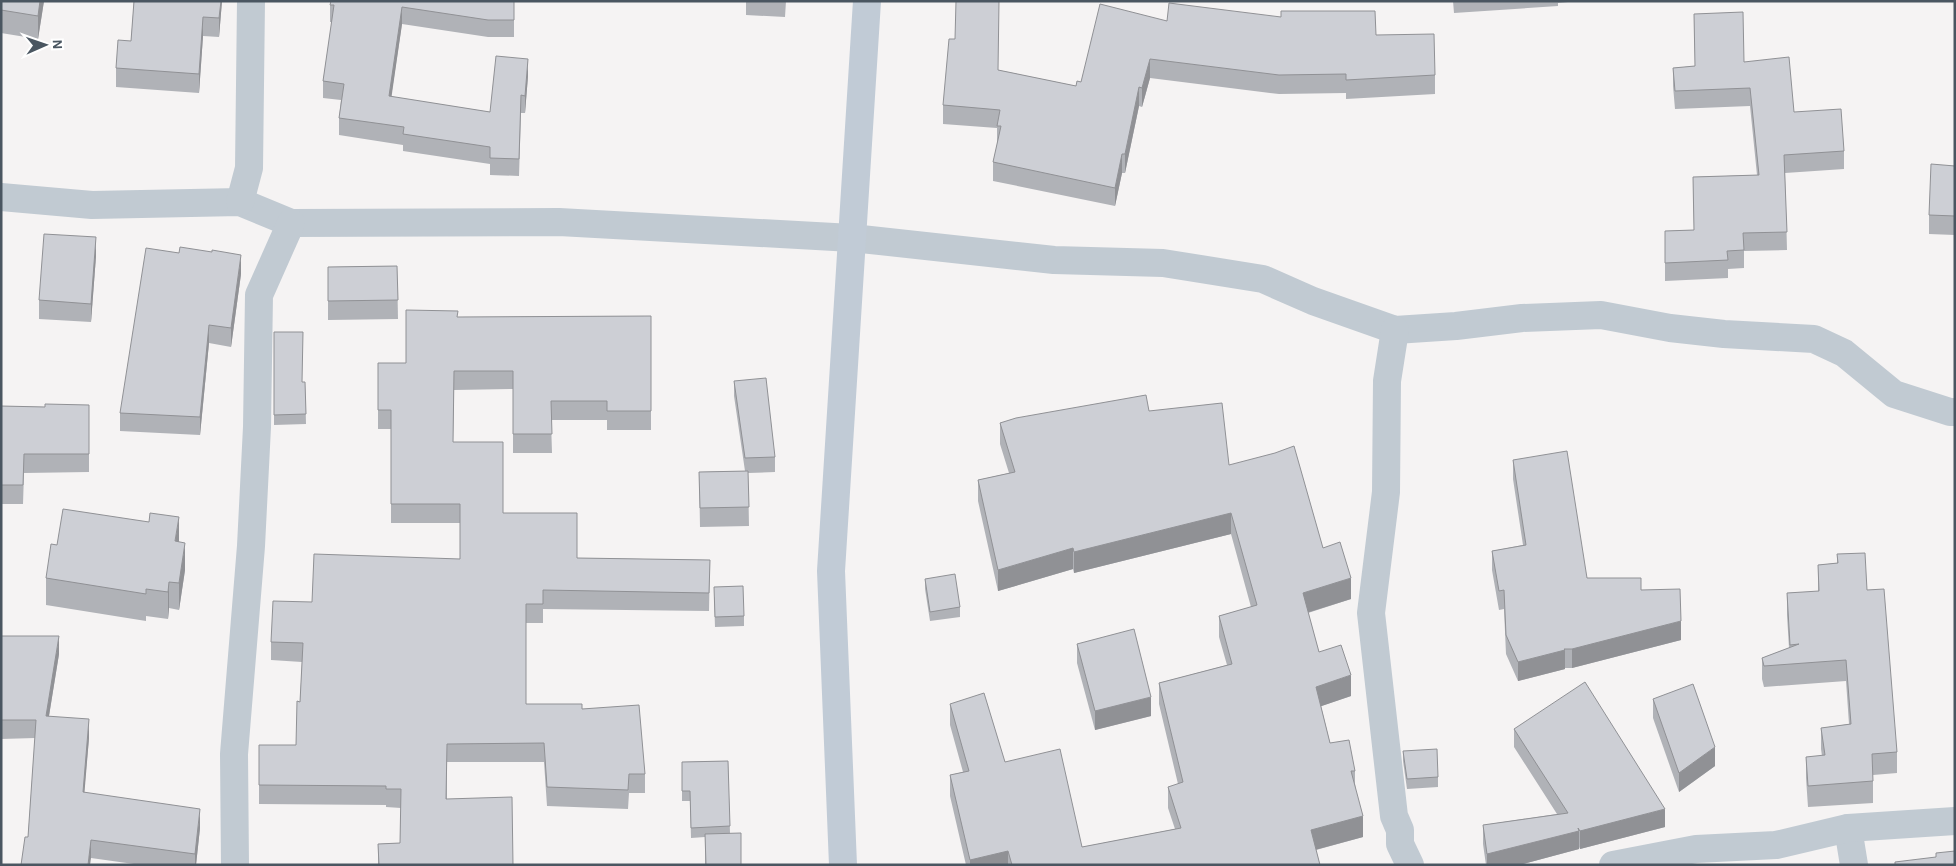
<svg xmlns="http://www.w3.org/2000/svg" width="1956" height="866" viewBox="0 0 1956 866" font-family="'Alegreya Sans',sans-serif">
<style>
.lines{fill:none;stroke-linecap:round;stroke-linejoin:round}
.street{stroke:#c1cad2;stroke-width:28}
.secondary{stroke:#c1cbd6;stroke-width:28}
.wall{fill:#b0b2b7}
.shaded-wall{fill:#909195}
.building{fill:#cdcfd5;stroke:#909195}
</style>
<rect width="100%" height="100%" fill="#f5f3f3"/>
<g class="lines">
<g class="street">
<polyline points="1,197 92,205 240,202 291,223 559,222 852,238 1054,260 1163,263 1263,279 1313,301 1395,330 1456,326 1522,318 1601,315 1670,328 1724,334 1814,339 1844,353 1894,394 1950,412 1955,412"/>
<polyline points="240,202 249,168 251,1"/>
<polyline points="1395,330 1387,381 1386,492 1371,613 1394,816 1400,830 1400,844 1410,865"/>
<polyline points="1848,828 1854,865"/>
<polyline points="235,865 234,754 251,546 257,427 259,295 291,223"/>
<polyline points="1613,865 1696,849 1776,845 1848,828 1955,821"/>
</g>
<polyline class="secondary" points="843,865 831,571 867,1"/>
</g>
<g class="wall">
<polygon points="1,1 44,1 38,39 1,33"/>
<polygon points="134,1 222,1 219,37 203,36 199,93 116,87 116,68 131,41"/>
<polygon points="514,1 514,37 488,37 402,24 391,97 490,112 528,76 525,113 521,113 519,176 490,175 490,164 403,151 403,145 339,135 339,118 341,100 323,98 323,81 332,22 330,22 330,5"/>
<polygon points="746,1 786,1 785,17 746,15"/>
<polygon points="1453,1 1578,1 1558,3 1558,6 1454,13"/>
<polygon points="1694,14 1744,62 1794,112 1844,151 1844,169 1785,173 1787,250 1744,251 1744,268 1728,269 1728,278 1665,281 1665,231 1694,230 1693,177 1757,175 1750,106 1675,109 1673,86 1673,68 1695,66"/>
<polygon points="1167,21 1376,35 1435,75 1435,94 1346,99 1346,93 1279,94 1150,78 1142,107 1139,106 1125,173 1122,173 1115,206 993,181 993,162 997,145 997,128 943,124 943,105 998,70 1076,86"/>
<polygon points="1955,166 1955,235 1929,234 1929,215"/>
<polygon points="96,256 91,322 39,319 39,300"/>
<polygon points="397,266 398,319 328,320 328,267"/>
<polygon points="241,274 231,347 209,343 200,435 120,431 120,413"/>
<polygon points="651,316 651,430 607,430 607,420 551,420 552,453 513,453 513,389 454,390 453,442 503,513 577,558 710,560 709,611 543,609 543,623 526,623 526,704 582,709 645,774 645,793 629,793 628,809 547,806 544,762 447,762 447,799 513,865 378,865 378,844 400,843 401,808 386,807 386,805 259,804 259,745 296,745 300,702 302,662 271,660 271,642 312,602 460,559 460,523 391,523 391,429 378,429 378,363 406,363 457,317"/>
<polygon points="274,332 302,382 305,382 306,424 274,425"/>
<polygon points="734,381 775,457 775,472 748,473 749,526 700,527 699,472 745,471 734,396"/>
<polygon points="89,405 89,472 24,473 23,504 1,504 1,406 45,407"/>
<polygon points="1149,411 1229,465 1323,548 1351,599 1308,613 1319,652 1351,696 1321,706 1330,743 1355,771 1355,784 1363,837 1316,850 1320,865 966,865 950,796 950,775 963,772 950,725 950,704 1082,847 1175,829 1168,808 1168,787 1178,784 1159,704 1159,683 1227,665 1219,637 1219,616 1251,607 1231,534 1074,573 1073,569 998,591 978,501 978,480 1009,473 1000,444 1000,423"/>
<polygon points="1513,460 1587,578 1641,590 1681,640 1572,668 1565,668 1565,669 1518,681 1506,654 1504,609 1499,610 1492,570 1492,551 1523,545 1513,479"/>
<polygon points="179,542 185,570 179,610 169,608 168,619 146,616 146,621 46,605 46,578 57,545"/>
<polygon points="1837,554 1867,590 1897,752 1897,773 1873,775 1873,803 1808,807 1806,778 1806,757 1822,756 1821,749 1821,728 1849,724 1846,681 1764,687 1762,679 1762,658 1789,648 1787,615 1787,593 1818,592 1818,565 1837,563"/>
<polygon points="925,579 960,607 960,617 930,621 925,589"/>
<polygon points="714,597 744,616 744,626 715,627"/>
<polygon points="1,636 59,654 49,716 89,738 84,792 200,828 196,865 141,865 91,858 28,837 35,738 1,739"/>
<polygon points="1077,644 1151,716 1095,730 1077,663"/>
<polygon points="1653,699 1715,766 1679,792 1653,718"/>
<polygon points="1514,729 1665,827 1580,849 1579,847 1579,849 1519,865 1486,865 1483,844 1483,825 1557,814 1514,747"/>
<polygon points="1403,751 1438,777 1438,787 1407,789 1403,761"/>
<polygon points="728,761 730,833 741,865 705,865 705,837 691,838 690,801 682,801 682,762"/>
</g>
<g class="shaded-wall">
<polygon points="40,1 44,1 38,39 38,16"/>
<polygon points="221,1 222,1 219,37 219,18"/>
<polygon points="402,7 402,24 389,114 389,96"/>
<polygon points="203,17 203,36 199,93 199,74"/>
<polygon points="528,59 528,76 525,113 525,96"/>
<polygon points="1150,59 1150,78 1142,107 1142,88"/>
<polygon points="1139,87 1139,106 1125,173 1125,154"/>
<polygon points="1122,154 1122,173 1115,206 1115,188"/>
<polygon points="96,237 96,256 91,322 91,304"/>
<polygon points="241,255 241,274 231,347 231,328"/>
<polygon points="209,325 209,343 200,435 200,417"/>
<polygon points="1231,513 1231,534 1074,573 1074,552"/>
<polygon points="179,517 179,544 175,541"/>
<polygon points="185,543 185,570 179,610 179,583"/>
<polygon points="1073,548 1073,569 998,591 998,570"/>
<polygon points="1351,578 1351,599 1303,614 1303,593"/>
<polygon points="169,582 169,608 168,619 168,592"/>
<polygon points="1681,621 1681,640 1572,668 1572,649"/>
<polygon points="59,636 59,654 46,734 46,716"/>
<polygon points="1565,650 1565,669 1518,681 1518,662"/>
<polygon points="1351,675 1351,696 1316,708 1316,687"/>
<polygon points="1151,697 1151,716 1095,730 1095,711"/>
<polygon points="89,719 89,738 83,810 83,792"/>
<polygon points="1715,747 1715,766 1679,792 1679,773"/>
<polygon points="200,809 200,828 196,865 195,865 195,854"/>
<polygon points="1665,809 1665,827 1580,849 1580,831"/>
<polygon points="1363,816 1363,837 1311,851 1311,830"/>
<polygon points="1579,831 1579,849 1519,865 1487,865 1487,854"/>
<polygon points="91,840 91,858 90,865 88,865"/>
<polygon points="1008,851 1008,865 970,865 970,860"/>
</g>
<g class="building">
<polygon points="1,1 40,1 38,16 1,10"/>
<polygon points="134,1 221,1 219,18 203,17 199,74 116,68 118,40 131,41"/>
<polygon points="331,1 514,1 514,20 488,20 402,7 389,96 490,112 496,56 528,59 525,96 521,95 519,159 490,158 490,147 403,134 404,127 339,118 344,84 323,81 334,5 330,5"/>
<polygon points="956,1 999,1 998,70 1076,86 1077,81 1081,82 1100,4 1167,21 1169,3 1281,17 1281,11 1375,11 1376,35 1434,34 1435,75 1346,80 1346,74 1279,75 1150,59 1142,88 1139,87 1125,154 1122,154 1115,188 993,162 1001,126 997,126 1000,110 943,105 949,39 955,39"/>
<polygon points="1743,12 1744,62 1789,57 1794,112 1841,109 1844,151 1784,155 1787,232 1743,233 1744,250 1727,251 1728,260 1665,263 1665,231 1694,230 1693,177 1759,175 1750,88 1675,91 1673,68 1695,66 1694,14"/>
<polygon points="1931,164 1955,166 1955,216 1929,215"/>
<polygon points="44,234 96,237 91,304 39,300"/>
<polygon points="180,247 212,252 212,250 241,255 231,328 209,325 200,417 120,413 146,248 179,253"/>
<polygon points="397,266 398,300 328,301 328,267"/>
<polygon points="406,310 458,311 457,317 651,316 651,411 607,411 607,401 551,401 552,434 513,434 513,371 454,371 453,442 503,442 503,513 577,513 577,558 710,560 709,593 543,590 543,604 526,604 526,704 582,704 582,709 639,705 645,774 629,774 628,790 547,787 544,743 447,744 446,799 512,797 513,865 379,865 378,844 400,843 401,789 386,789 386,786 259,785 259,745 296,745 297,701 300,702 303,643 271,642 273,601 312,602 314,554 460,559 460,504 391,504 391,410 378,410 378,363 406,363"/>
<polygon points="274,332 303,332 302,382 305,382 306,414 274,415"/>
<polygon points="766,378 775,457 745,458 734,381"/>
<polygon points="1146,395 1149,411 1222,403 1229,465 1275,453 1294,446 1323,548 1340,542 1351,578 1303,593 1319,652 1341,645 1351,675 1316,687 1330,743 1349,740 1355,771 1351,771 1363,816 1311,830 1320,865 1012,865 1008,851 970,860 950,775 969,771 950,704 984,693 1005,762 1060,749 1082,847 1181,828 1168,787 1183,782 1159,683 1232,664 1219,616 1257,605 1231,513 1074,552 1073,548 998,570 978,480 1015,472 1000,423 1016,418"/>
<polygon points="45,404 89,405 89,454 24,454 23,485 1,485 1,406 45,407"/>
<polygon points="1567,451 1587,578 1641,578 1641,590 1680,589 1681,621 1572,649 1564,649 1565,650 1518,662 1506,635 1504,590 1499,591 1492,551 1526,545 1513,460"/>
<polygon points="748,471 749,507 700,508 699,472"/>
<polygon points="63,509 149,522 150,513 179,517 175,541 185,543 179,583 169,582 168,592 146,589 146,594 46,578 51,544 57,545"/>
<polygon points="1865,553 1867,590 1884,589 1897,752 1872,754 1873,781 1808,786 1806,757 1825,755 1821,728 1851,724 1846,660 1764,666 1762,658 1799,644 1790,645 1787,593 1819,591 1818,565 1838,563 1837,554"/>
<polygon points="955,574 960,607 930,612 925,579"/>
<polygon points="743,586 744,616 715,617 714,587"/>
<polygon points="1134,629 1151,697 1095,711 1077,644"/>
<polygon points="1,636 59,636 46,716 89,719 83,792 200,809 195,854 91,840 88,865 21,865 25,837 28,837 36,720 1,720"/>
<polygon points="1585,682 1665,809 1580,831 1578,828 1579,831 1487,854 1483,825 1568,813 1514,729"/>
<polygon points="1693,684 1715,747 1679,773 1653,699"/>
<polygon points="1437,749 1438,777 1407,779 1403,751"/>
<polygon points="728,761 730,826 691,828 690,791 682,791 682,762"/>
<polygon points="741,833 741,865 706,865 705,834"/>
<polygon points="1955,851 1955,865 1895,865 1895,862 1936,857 1936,853"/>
</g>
<rect width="1956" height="866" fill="none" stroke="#4a5661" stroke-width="5"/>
<g transform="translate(45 45) rotate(88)" stroke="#ffffff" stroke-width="4" paint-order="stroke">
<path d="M0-4L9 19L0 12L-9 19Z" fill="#4a5661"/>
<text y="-8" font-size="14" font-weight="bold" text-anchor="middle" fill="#4a5661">N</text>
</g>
</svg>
